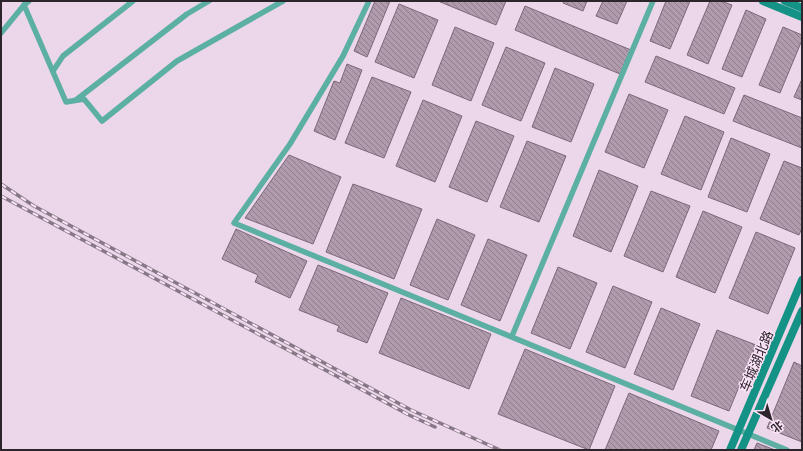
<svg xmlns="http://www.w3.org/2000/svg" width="803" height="451" viewBox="0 0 803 451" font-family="'Golos Text','Noto Sans SC',sans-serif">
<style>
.building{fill:url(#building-back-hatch);stroke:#7a6778}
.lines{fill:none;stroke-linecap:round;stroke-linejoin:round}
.street{stroke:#5bafa3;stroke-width:5.5}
.secondary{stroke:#139285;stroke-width:8}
.rail-casing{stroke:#867884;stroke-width:3.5}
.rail{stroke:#fae3f7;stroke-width:2;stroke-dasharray:6;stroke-linecap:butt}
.labels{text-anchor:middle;stroke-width:3;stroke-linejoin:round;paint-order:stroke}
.street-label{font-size:13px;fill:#2d252c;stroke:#fae3f7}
</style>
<defs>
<pattern id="building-back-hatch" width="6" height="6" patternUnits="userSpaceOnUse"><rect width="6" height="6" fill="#b09bad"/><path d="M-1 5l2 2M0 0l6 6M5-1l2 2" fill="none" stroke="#907e8d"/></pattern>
</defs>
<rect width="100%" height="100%" fill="#ecd6e9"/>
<g class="building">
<polygon points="375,1 390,1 367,57 354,51"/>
<polygon points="438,1 506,1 496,25"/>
<polygon points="564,1 587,1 583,11 563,3"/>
<polygon points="603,1 627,1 617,24 596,16"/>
<polygon points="666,1 690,1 670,49 650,41"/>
<polygon points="710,1 721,1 732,5 708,64 687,55"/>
<polygon points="399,4 438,20 414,78 375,62"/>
<polygon points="525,6 631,50 620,74 515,30"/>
<polygon points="746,10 766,19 742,77 722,69"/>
<polygon points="455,27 494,43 471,101 432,85"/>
<polygon points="783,27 802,35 802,40 780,93 759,85"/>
<polygon points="506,47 545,63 521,121 482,105"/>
<polygon points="656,56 735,88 724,114 645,82"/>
<polygon points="347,64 362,70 335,140 314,131 334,81 340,83"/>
<polygon points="555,68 594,84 571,142 532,127"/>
<polygon points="372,77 411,92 384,158 345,143"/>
<polygon points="802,79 802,100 794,97"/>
<polygon points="629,94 668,110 644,168 605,152"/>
<polygon points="744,95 802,118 802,148 733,121"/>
<polygon points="423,100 462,116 435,182 396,166"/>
<polygon points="685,116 724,132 701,190 661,174"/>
<polygon points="476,121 514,136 487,202 449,187"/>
<polygon points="731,138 770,154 747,212 708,197"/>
<polygon points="527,141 566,156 539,222 500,207"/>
<polygon points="289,155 341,177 313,244 245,218"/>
<polygon points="784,161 802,168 802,228 799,235 760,219"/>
<polygon points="599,170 638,186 611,252 573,236"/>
<polygon points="353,184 422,209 394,279 326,252"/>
<polygon points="651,191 690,206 663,272 624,256"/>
<polygon points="703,211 742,227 715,293 676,277"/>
<polygon points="437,219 475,235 448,300 410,285"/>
<polygon points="236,229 307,261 290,298 255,282 258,275 222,259"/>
<polygon points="756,232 795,248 768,314 729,298"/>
<polygon points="488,239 527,255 500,321 461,305"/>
<polygon points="318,265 388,293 367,343 337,331 339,326 299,310"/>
<polygon points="558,267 597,283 570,349 531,333"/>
<polygon points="613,286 652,302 625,368 586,352"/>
<polygon points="401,298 491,334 469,389 379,353"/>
<polygon points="661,308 700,324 673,390 634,374"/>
<polygon points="717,330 756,345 729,411 691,396"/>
<polygon points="525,349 615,386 589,450 498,414"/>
<polygon points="794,362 802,366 802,442 767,428"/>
<polygon points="629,393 719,431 711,450 605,450"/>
<polygon points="757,443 775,450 754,450"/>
</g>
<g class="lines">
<g class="street">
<polyline points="29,1 24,5 66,102 84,99 102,121 177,61 283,1"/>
<polyline points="369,1 343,56 290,144 234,223 787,450"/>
<polyline points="1,33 24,5"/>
<polyline points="53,71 63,56 133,1"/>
<polyline points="76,100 187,14 209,1"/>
<polyline points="512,336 653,1"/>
</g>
<g class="secondary">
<polyline points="763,1 802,17"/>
<polyline points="785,1 802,8"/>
<polyline points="730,450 802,280"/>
<polyline points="741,450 802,311"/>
</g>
<g class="rail-casing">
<g id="rail">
<polyline points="1,184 34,206 411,410 500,450"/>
<polyline points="1,196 409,415 435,427"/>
</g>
</g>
<use href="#rail" class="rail"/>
</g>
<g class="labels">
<g class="street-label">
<text transform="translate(756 361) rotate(-67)" y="5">车城湖北路</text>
</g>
</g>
<rect width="803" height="451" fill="none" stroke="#2d252c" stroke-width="4"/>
<g transform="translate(771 419) rotate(142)" stroke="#fae3f7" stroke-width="3" paint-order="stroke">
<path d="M0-3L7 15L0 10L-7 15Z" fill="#2d252c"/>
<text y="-6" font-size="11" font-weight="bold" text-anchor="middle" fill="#2d252c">北</text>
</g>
</svg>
